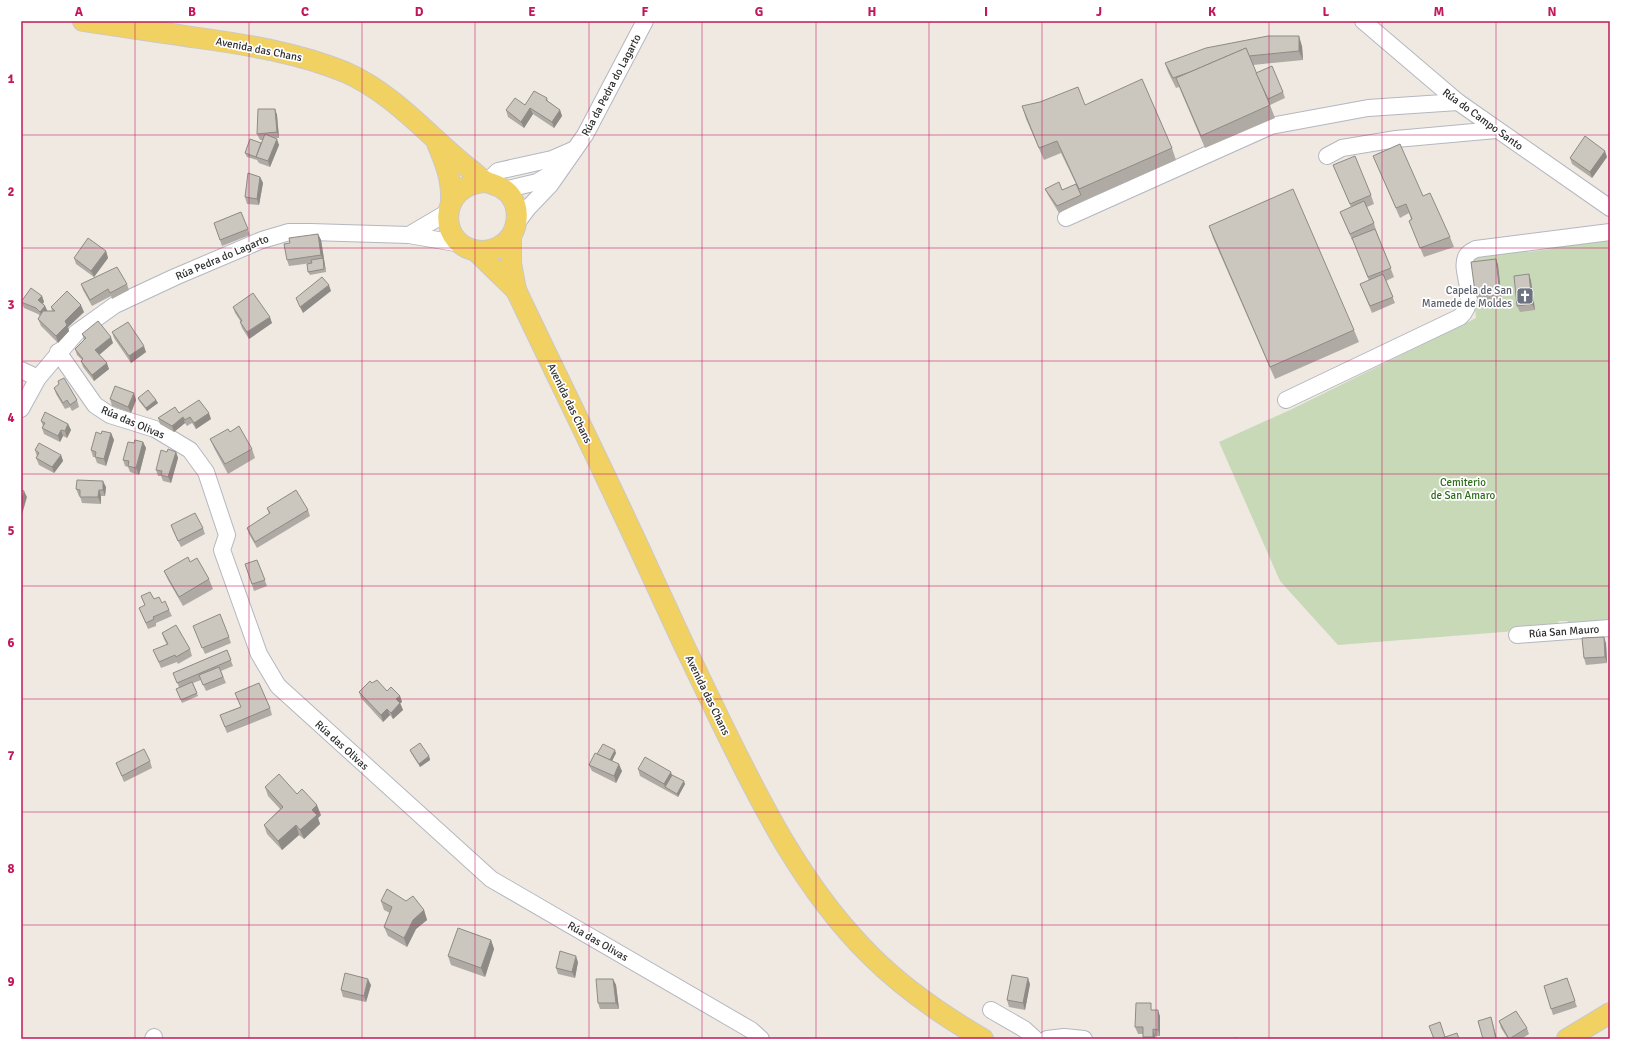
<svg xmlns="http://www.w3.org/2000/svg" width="1631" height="1060" viewBox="0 0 1631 1060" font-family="Signika,sans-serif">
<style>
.cemetery{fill:#c8d9b8}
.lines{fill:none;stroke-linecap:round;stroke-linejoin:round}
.minor-casing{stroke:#b4b7c1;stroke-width:18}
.major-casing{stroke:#c9c9c9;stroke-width:22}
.minor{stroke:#fff;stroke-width:16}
.major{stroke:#f2d163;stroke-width:20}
.wall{fill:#afaba4}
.shaded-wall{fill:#8e8b86}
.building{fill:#cbc7bf;stroke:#8e8b86}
.grid{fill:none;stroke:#c2185b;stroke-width:1;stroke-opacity:0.55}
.labels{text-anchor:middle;stroke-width:3.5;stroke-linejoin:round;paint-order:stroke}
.street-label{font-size:11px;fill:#2e2e2e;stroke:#fff}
.worship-label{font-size:11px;fill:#5b616d;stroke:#fff;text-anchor:end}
.park-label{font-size:11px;fill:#2c6e1b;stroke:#fff}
.neatline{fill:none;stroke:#c2185b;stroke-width:1.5}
.grid-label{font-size:13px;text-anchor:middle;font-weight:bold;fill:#c2185b}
</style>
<rect width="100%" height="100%" fill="#efe9e1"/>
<polygon class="cemetery" points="1610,236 1610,622 1571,625 1567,621 1559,621 1554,628 1338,645 1280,581 1219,442 1290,410 1476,318 1470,259 1476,252 1528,246 1528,252 1551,249 1551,243"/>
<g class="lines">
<g class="minor-casing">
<g id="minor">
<polyline points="1363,21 1458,102 1610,208"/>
<polyline points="1327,156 1342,148 1396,139 1496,130"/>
<polyline points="487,182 498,171 552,159 575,149"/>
<polyline points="504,190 537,182 556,171"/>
<polyline points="1066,218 1271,126 1368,108 1458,102"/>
<polyline points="516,224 528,208 550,185 585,135 645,21"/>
<polyline points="409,235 448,212"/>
<polyline points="58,352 95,405 110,415 155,429 190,450 206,472 227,535 222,550 259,654 278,686 491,879 751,1030 761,1039"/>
<polyline points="21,370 38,378"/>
<path d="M1286,400L1460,317C1480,298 1459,273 1466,257C1468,252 1472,251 1476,249L1610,232"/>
<polyline points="21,409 38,378 76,333 115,305 175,277 262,240 289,232 310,232 409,235 461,244"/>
<polyline points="1517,635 1610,628"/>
<polyline points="991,1010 1024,1029 1035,1039"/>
<polyline points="153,1039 154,1037"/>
<polyline points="1047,1039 1064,1037 1084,1039"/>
</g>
</g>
<g class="major-casing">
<g id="major">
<path d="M83,21C121,27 160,32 199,38C249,45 298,53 345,72C395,94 429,137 471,170C476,174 482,180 487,182C497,186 506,188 512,198C519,209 518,225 511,236C505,245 493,251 483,251C436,251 436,182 487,182"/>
<path d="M437,143C445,162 452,179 451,200"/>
<path d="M511,237V263L516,290C559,381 604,471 646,563C670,616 695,669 721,722C762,806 804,890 871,956C904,989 942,1015 983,1039"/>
<polyline points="476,251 516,290"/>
<polyline points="1567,1039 1610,1013"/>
</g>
</g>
<use href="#minor" class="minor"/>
<use href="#major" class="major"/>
</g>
<g class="wall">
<polygon points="1302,46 1303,60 1253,65 1256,73 1283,92 1285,98 1270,105 1275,118 1205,148 1179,87 1176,88 1168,72 1165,63"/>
<polygon points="547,98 548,101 560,110 562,116 554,128 533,114 524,128 508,117 506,110"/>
<polygon points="1022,106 1172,148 1176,160 1083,201 1059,213 1048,195 1045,189 1062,190 1076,184 1061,153 1044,160 1026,119"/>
<polygon points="275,109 277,115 279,138 275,138 279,145 270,167 259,163 257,160 247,157 245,153 261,143 263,140 260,140 257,134"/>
<polygon points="1373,156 1423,196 1450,237 1454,247 1424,257 1409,221 1411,219 1409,213 1400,218 1377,165"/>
<polygon points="1607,157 1592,178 1572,164 1570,158"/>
<polygon points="1333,165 1371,195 1374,204 1367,207 1374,223 1376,230 1394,277 1386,281 1395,303 1372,313 1360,284 1369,281 1353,240 1352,240 1340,212 1351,207"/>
<polygon points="260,177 263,183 259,205 247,204 245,197"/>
<polygon points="241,212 250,235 222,246 214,223"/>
<polygon points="1209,226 1354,330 1359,342 1275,379 1213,238"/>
<polygon points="318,234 321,240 326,272 310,275 308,272 312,263 289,266 287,260 290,243"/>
<polygon points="106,251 108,258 94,277 76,264 74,258"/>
<polygon points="1496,259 1498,265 1502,301 1486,303 1484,297 1477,298 1475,292"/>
<polygon points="1529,274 1531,281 1535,310 1520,312 1517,306"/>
<polygon points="81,284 127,284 129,290 112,299 111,296 92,306 83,290"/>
<polygon points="42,296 44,302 43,303 45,306 47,311 52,311 51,307 84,312 68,327 69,331 58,343 41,326 38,319 40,316 38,314 24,308 21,302"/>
<polygon points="233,307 272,323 249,339 242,328 240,322 241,322 235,313"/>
<polygon points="112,332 146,352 131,363 114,338"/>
<polygon points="82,334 113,343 99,355 109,369 94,381 83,367 81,361 82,360 77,355 75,349 84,340"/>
<polygon points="58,381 77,400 79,407 72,411 70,407 65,409 56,394 54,388 59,385"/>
<polygon points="138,398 156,400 158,403 147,411 139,401"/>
<polygon points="110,399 136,400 131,413 112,406"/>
<polygon points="179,413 211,419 196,429 192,423 187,426 185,423 174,432 160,424 158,418"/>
<polygon points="41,421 68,424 71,430 67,438 63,436 60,442 44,434 42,428 43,426"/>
<polygon points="230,432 252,449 255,458 228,474 214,448 210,439"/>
<polygon points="111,433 114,440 106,466 97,463 95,457 93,457 91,450 101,434"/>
<polygon points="143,442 146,448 139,475 130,472 128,467 125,466 123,460 134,443"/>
<polygon points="35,450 61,455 63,461 54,473 39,465 36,458 37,457"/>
<polygon points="167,452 176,452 178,458 171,483 163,481 161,476 158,476 156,470"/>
<polygon points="106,487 105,496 101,496 101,504 82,503 80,496 79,496 76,489"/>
<polygon points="267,508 308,510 310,516 257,548 249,534 247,528 269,514"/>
<polygon points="171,525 203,528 205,534 181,547 173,531"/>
<polygon points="257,560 267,586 254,591 245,564"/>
<polygon points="190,562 209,579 213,589 183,606 168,580 164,571"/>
<polygon points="141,596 154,599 162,603 169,610 172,616 156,623 156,626 148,629 139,608 145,606"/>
<polygon points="193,626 229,637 231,643 205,654"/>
<polygon points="162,633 190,649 192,656 178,664 177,662 161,668 153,650 167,645 164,639"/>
<polygon points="1606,643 1607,663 1586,665 1584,658"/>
<polygon points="227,650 233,666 221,671 226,683 206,691 201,680 193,683 198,696 182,703 176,689 179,687 173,673"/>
<polygon points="372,683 387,691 400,696 402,702 400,703 403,710 393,719 390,715 383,722 361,698 359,692"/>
<polygon points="240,707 270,708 272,715 227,733 220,715"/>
<polygon points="410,750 429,756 430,760 420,767 411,753"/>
<polygon points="616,753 612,761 622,771 616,783 592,771 589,765 597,754"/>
<polygon points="150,761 152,768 124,782 116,763"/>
<polygon points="638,769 672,775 685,784 678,797 640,776"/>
<polygon points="265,787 297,794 321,815 318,818 320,824 304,839 299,835 282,850 267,834 264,825 280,809 268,796"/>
<polygon points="381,901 406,901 424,910 427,920 416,929 407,947 388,936 384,927 390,913 384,910"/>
<polygon points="491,940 494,949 485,977 451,965 448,956"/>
<polygon points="578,962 575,978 558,974 556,968"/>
<polygon points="1567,978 1577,1007 1553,1015 1544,986"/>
<polygon points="613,979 616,985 619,1009 600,1009 598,1003"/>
<polygon points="1030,984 1025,1010 1009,1007 1007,1000"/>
<polygon points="371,985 366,1002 343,997 341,990"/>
<polygon points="1153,1010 1160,1016 1160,1036 1155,1036 1155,1039 1144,1039 1143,1037 1143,1034 1138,1034 1135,1027"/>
<polygon points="1499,1021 1527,1028 1529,1034 1521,1039 1508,1039 1501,1028"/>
</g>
<g class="shaded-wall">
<polygon points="1299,36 1302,46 1303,60 1299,51"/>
<polygon points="530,108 533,114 524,128 521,122"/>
<polygon points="275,109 277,115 279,138 277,132"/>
<polygon points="560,110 562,116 554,128 552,122"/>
<polygon points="277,139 279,145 270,167 268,161"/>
<polygon points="1605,151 1607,157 1592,178 1590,172"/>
<polygon points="260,177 263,183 259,205 257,199"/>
<polygon points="318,234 321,240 326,272 321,255"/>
<polygon points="106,251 108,258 94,277 91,271"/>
<polygon points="1496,259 1498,265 1502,301 1500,294"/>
<polygon points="1529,274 1531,281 1535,310 1532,304"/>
<polygon points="329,285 331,291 303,313 300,307"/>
<polygon points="42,296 44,302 40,306 38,300"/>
<polygon points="81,305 84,312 68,327 69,331 58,343 56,336 65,321"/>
<polygon points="45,306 48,312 42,318 40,312"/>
<polygon points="270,317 272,323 249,339 247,332"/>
<polygon points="111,337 113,343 98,356 95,350"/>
<polygon points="144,346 146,352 131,363 129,356"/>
<polygon points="107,363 109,369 94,381 92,375"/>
<polygon points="134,393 136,400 131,413 128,407"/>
<polygon points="156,400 158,403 147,411 146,408"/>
<polygon points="209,413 211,419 196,429 194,423"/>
<polygon points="183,417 185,423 174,432 172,426"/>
<polygon points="68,424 71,430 67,438 65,431"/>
<polygon points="61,430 63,436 60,442 58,436"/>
<polygon points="111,433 114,440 106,466 104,459"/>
<polygon points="143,442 146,448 139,475 136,468"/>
<polygon points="176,452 178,458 171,483 168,477"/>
<polygon points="61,455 63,461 54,473 52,467"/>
<polygon points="103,481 106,487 105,496 103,490"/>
<polygon points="99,490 101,496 101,504 98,497"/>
<polygon points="24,491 27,497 21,518 21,504"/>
<polygon points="1604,637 1606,643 1607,663 1605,657"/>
<polygon points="400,696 402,702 398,705 396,699"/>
<polygon points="400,703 403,710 393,719 391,713"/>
<polygon points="387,709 390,715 383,722 381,715"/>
<polygon points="615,750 616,753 610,765 609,762"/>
<polygon points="429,756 430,760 420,767 419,764"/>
<polygon points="619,764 622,771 616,783 614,776"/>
<polygon points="671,772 673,778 665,787 664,784"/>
<polygon points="684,781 685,784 678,797 677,794"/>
<polygon points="317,805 321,815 318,818 320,824 304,839 300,830 312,810"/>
<polygon points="296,825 299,835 282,850 278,841"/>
<polygon points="424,910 427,920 416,929 407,947 404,938 413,920"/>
<polygon points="491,940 494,949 485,977 481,968"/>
<polygon points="576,956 578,962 575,978 572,972"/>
<polygon points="1028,978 1030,984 1025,1010 1023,1003"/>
<polygon points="368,979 371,985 366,1002 364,996"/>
<polygon points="613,979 616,985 619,1009 616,1003"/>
<polygon points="1158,1010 1160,1016 1160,1036 1158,1030"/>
<polygon points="1491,1017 1493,1024 1497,1039 1496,1039"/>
<polygon points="1153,1029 1155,1036 1155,1039 1153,1039"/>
</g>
<g class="building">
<polygon points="1268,36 1299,36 1299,51 1249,56 1246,48 1190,72 1173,78 1165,63 1206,48"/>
<polygon points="1246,48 1270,105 1201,136 1176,78"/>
<polygon points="1272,66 1283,92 1268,99 1256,73"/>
<polygon points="1142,79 1172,148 1079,189 1057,141 1039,148 1022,106 1040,102 1078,87 1085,105"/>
<polygon points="534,91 547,98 546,100 560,110 552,122 530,108 521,122 506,110 515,98 525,105"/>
<polygon points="258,109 275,109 277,132 257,134"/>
<polygon points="265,134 277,139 268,161 256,157"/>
<polygon points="1585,136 1605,151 1590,172 1570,158"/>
<polygon points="250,139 261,143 256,157 245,153"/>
<polygon points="1400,144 1423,196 1430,193 1450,237 1420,248 1409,221 1412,219 1406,204 1396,208 1373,156"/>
<polygon points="1355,156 1371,195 1350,204 1333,165"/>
<polygon points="248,173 260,177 257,199 245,197"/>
<polygon points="1059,182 1062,190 1076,184 1081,195 1057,206 1045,189"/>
<polygon points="1293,189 1354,330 1270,367 1209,226"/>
<polygon points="1364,201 1374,223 1350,234 1340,212"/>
<polygon points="241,212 248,229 220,240 214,223"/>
<polygon points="1375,229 1391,268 1368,277 1352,238"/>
<polygon points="318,234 321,255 287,260 284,244 290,243 289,238"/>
<polygon points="88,238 106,251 91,271 74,258"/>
<polygon points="323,258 324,269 308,272 307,264 312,263 311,260"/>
<polygon points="1496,259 1500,294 1484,296 1483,291 1475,292 1471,262"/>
<polygon points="117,267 127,284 110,293 108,289 90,300 81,284"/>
<polygon points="1383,274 1393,297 1370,306 1360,284"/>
<polygon points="1529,274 1532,304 1517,306 1514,276"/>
<polygon points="322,277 329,285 300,307 296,298"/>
<polygon points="31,288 42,296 38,300 45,306 40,312 36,308 21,302"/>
<polygon points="67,291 81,305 65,321 67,325 56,336 38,319 43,311 55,311 51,307"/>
<polygon points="253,293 270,317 247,332 240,322 242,321 233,307"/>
<polygon points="98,321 111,337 95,350 107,363 92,375 81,361 83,359 75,349 86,338 82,334"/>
<polygon points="128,322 144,346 129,356 112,332"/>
<polygon points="64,378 77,400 70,405 67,400 63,403 54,388 59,384 58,381"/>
<polygon points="115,386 134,393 128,407 110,399"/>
<polygon points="148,390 156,400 146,408 138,398"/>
<polygon points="199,400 209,413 194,423 190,417 185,420 183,417 172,426 158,418 175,407 179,413"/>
<polygon points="45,412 68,424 65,431 61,430 58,436 42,428 45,423 41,421"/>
<polygon points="239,426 252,449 225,464 210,439 228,429 230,432"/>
<polygon points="102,431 111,433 104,459 95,457 96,452 91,450 96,432 101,434"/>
<polygon points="135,440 143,442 136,468 128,466 129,461 123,460 128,442 134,443"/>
<polygon points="39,443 61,455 52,467 36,458 39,453 35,450"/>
<polygon points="168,449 176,452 168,477 161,475 162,471 156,470 161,450 167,452"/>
<polygon points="77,480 103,481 103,490 99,490 98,497 80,497 80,490 76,489"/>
<polygon points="21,490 24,491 21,504"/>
<polygon points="296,490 308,510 255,542 247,528 270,513 267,508"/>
<polygon points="195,513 203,528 178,541 171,525"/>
<polygon points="188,557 190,562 197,558 209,579 179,597 164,571"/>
<polygon points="257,560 265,580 252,584 245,564"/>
<polygon points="150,592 154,599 159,597 162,603 165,601 169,610 153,617 154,619 146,623 139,608 145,605 141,596"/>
<polygon points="220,614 229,637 202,648 193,626"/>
<polygon points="176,625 190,649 176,657 175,655 159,662 153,650 168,644 162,633"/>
<polygon points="1604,637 1605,657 1584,658 1582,638"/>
<polygon points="227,650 231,660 177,683 173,673"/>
<polygon points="219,667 223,677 203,685 199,675"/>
<polygon points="377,680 387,691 391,687 400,696 396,699 400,703 391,713 387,709 381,715 359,692 370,681 372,683"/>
<polygon points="192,682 197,693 181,700 176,689"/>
<polygon points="259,683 270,708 225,727 220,715 241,707 235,693"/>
<polygon points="420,743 429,756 419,764 410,750"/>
<polygon points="603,744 615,750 610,760 597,754"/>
<polygon points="144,749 150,761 122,776 116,763"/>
<polygon points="595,753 619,764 614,776 589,765"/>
<polygon points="645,757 671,772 664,784 638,769"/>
<polygon points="279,774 297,794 302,789 317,805 312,810 317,815 300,830 296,825 278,841 264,825 283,807 265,787"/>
<polygon points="672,775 684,781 677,794 665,787"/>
<polygon points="387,889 406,901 413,896 424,910 413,920 404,938 384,927 392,907 381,901"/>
<polygon points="458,928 491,940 481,968 448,956"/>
<polygon points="560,951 576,956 572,972 556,968"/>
<polygon points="345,973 368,979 364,996 341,990"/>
<polygon points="1012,975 1028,978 1023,1003 1007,1000"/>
<polygon points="1567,978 1575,1001 1551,1009 1544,986"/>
<polygon points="596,979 613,979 616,1003 598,1003"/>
<polygon points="1136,1003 1151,1003 1151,1010 1158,1010 1158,1030 1153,1029 1153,1037 1143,1037 1143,1027 1135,1027"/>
<polygon points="1516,1011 1527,1028 1509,1039 1499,1021"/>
<polygon points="1491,1017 1496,1039 1483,1039 1478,1021"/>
<polygon points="1440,1022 1445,1037 1442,1038 1442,1039 1434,1039 1429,1026"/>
<polygon points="1457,1033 1459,1039 1442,1039 1442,1038"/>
<polygon points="1237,1038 1237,1039 1227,1039"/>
</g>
<path class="grid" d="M135,21V1039M249,21V1039M362,21V1039M475,21V1039M589,21V1039M702,21V1039M816,21V1039M929,21V1039M1042,21V1039M1156,21V1039M1269,21V1039M1382,21V1039M1496,21V1039M21,135H1610M21,248H1610M21,361H1610M21,474H1610M21,586H1610M21,699H1610M21,812H1610M21,925H1610"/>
<defs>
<g id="church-square" transform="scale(0.9)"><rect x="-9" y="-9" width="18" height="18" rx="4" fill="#6b7280" stroke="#fff"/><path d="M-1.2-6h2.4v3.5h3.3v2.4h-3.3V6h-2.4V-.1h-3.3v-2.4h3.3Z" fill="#fff"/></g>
</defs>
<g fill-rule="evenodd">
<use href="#church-square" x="1525" y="296"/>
</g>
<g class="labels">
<g class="street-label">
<text transform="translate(259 49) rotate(11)" y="4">Avenida das Chans</text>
<text transform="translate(611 85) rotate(-62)" y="4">Rúa da Pedra do Lagarto</text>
<text transform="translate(1483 119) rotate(36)" y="4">Rúa do Campo Santo</text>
<text transform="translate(222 257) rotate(-23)" y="4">Rúa Pedra do Lagarto</text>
<text transform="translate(570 403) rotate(64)" y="4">Avenida das Chans</text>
<text transform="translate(133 422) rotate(23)" y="4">Rúa das Olivas</text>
<text transform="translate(1564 631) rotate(-4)" y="4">Rúa San Mauro</text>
<text transform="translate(708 695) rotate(64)" y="4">Avenida das Chans</text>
<text transform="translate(342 745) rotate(42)" y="4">Rúa das Olivas</text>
<text transform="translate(598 941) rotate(30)" y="4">Rúa das Olivas</text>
</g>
<g class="worship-label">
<text x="1512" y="294">Capela de San<tspan x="1512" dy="13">Mamede de Moldes</tspan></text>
</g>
<g class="park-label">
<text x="1463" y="486">Cemiterio<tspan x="1463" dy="13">de San Amaro</tspan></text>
</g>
</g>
<rect width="1631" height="1060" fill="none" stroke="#ffffff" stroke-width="44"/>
<rect x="22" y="22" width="1587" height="1016" class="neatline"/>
<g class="grid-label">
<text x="79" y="16">A</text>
<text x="192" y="16">B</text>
<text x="305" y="16">C</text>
<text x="419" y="16">D</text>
<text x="532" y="16">E</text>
<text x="645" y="16">F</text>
<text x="759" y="16">G</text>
<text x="872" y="16">H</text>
<text x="986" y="16">I</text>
<text x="1099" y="16">J</text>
<text x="1212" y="16">K</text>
<text x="1326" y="16">L</text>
<text x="1439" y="16">M</text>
<text x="1552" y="16">N</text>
<text x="11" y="83">1</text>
<text x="11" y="196">2</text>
<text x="11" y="309">3</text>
<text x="11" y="422">4</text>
<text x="11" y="535">5</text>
<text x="11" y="647">6</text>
<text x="11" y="760">7</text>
<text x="11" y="873">8</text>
<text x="11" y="986">9</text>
</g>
</svg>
